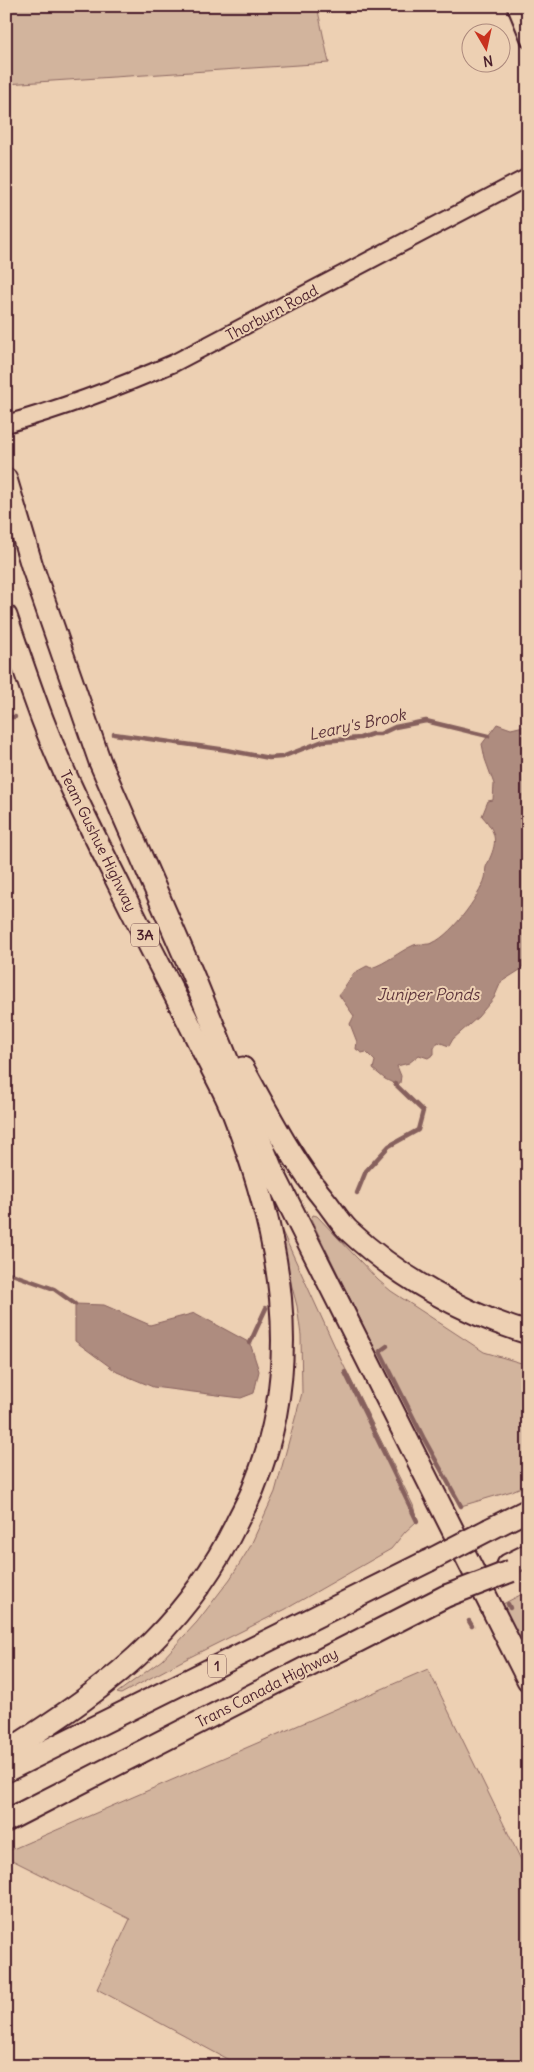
<svg xmlns="http://www.w3.org/2000/svg" width="534" height="2072" viewBox="0 0 534 2072" font-family="Delius,sans-serif">
<style>
.green{fill:#d2b49d;stroke:#8e6a64}
.water{fill:#ae8c7f;stroke:#86605d}
.lines{fill:none;stroke-linecap:round;stroke-linejoin:round}
.stream{stroke:#86605d;stroke-width:4.5}
.minor-casing{stroke:#4a1f2b;stroke-width:15}
.secondary-casing{stroke:#4a1f2b;stroke-width:20}
.motorway-casing{stroke:#4a1f2b;stroke-width:25}
.minor{stroke:#edd0b3;stroke-width:11}
.secondary{stroke:#edd0b3;stroke-width:16}
.motorway{stroke:#edd0b3;stroke-width:21}
.motorway-bridge-casing{stroke:#4a1f2b;stroke-width:25;stroke-linecap:butt}
.motorway-bridge{stroke:#edd0b3;stroke-width:21}
.labels{text-anchor:middle;stroke-width:4;stroke-linejoin:round;paint-order:stroke}
.shield{fill:#edd0b3;stroke:#7b5454;stroke-width:1}
.shield-label{font-size:14px;font-weight:bold;fill:#4a1f2b}
.street-label{font-size:15px;fill:#4a1f2b;stroke:#edd0b3}
.water-label{font-size:16px;font-style:italic;fill:#5e353c;stroke:#edd0b3}
</style>
<rect width="100%" height="100%" fill="#edd0b3"/>
<filter id="ink" filterUnits="userSpaceOnUse"><feTurbulence type="fractalNoise" baseFrequency=".02" numOctaves="2"/><feDisplacementMap in="SourceGraphic" scale="10" xChannelSelector="R" yChannelSelector="G"/><feConvolveMatrix kernelMatrix="1 2 1 2 8 2 1 2 1" color-interpolation-filters="sRGB"/></filter>
<g filter="url(#ink)">
<g class="green">
<polygon points="6,6 317,6 329,63 6,84"/>
<polygon points="313,1215 317,1216 378,1280 391,1291 484,1352 528,1365 528,1484 512,1491 461,1506 398,1388 393,1386 311,1219"/>
<polygon points="282,1231 341,1360 413,1505 417,1521 405,1532 391,1549 286,1609 180,1662 121,1694 117,1693 162,1660 197,1622 230,1579 250,1547 275,1492 302,1393 301,1335 297,1306 280,1241 280,1232"/>
<polygon points="528,1591 528,1657 503,1604"/>
<polygon points="428,1669 528,1874 528,2066 240,2066 97,1989 130,1919 6,1857 6,1852"/>
</g>
<g class="water">
<path d="M497,724L511,729L528,725V959L520,970L501,982L494,998L478,1017L453,1039L449,1046L438,1042L434,1048V1054L428,1058L419,1055L409,1063L397,1066L401,1076L400,1083L395,1084L385,1079L373,1069L375,1061L366,1052L362,1053L356,1049L357,1042L350,1024L354,1016L339,995L354,973L367,966L371,968C387,963 398,952 414,945C419,943 424,945 429,944C448,940 480,896 485,878C486,875 485,871 486,867C496,845 500,836 482,816L488,801L493,800L494,784L485,759L482,744Z"/>
<polygon points="75,1304 104,1305 150,1325 195,1313 250,1343 259,1371 254,1393 241,1398 153,1387 117,1372 75,1341"/>
</g>
<g class="lines">
<g class="stream">
<polyline points="6,717 15,717"/>
<polyline points="114,734 227,750 269,758 282,757 323,741 360,738 372,734 380,734 395,727 426,721 488,736"/>
<polyline points="357,1193 366,1171 389,1146 418,1130 423,1111 395,1084"/>
<polyline points="6,1272 54,1289 75,1304"/>
<polyline points="250,1343 266,1308"/>
<polyline points="387,1346 380,1351 423,1437 461,1506"/>
<polyline points="345,1372 417,1521"/>
<polyline points="508,1604 510,1608"/>
<polyline points="469,1621 472,1626"/>
</g>
<g class="minor-casing">
<polyline id="minor" points="513,6 528,42"/>
</g>
<g class="secondary-casing">
<path id="secondary" d="M6,424C64,408 119,387 174,363L528,177"/>
</g>
<g class="motorway-casing">
<g id="motorway">
<polyline points="6,479 32,566 100,762 192,973 272,1170 528,1680"/>
<path d="M6,616C18,651 30,687 43,721C65,778 93,833 120,887C146,940 174,992 200,1045C211,1068 225,1091 234,1115C280,1234 305,1362 255,1484C251,1496 244,1508 238,1520C217,1564 187,1607 152,1642C109,1685 58,1719 6,1752"/>
<path d="M243,1068C269,1115 293,1162 327,1203C334,1212 340,1222 348,1230C398,1277 462,1313 528,1333"/>
<polyline points="490,1529 528,1510"/>
<polyline points="508,1565 528,1555"/>
<polyline points="6,1771 428,1561"/>
<polyline points="6,1821 446,1596"/>
</g>
</g>
<use href="#minor" class="minor"/>
<use href="#secondary" class="secondary"/>
<use href="#motorway" class="motorway"/>
<g class="motorway-bridge-casing">
<g id="motorway-bridge">
<polyline points="428,1561 490,1529"/>
<polyline points="446,1596 511,1571"/>
</g>
</g>
<use href="#motorway-bridge" class="motorway-bridge"/>
</g>
</g>
<g class="labels">
<g class="shield">
<rect x="131" y="923.5" width="28" height="23" rx="4"/>
<rect x="208" y="1654.5" width="18" height="23" rx="4"/>
</g>
<g class="shield-label">
<text x="145" y="940">3A</text>
<text x="217" y="1671">1</text>
</g>
<g class="street-label">
<text transform="translate(272 313) rotate(-28)" y="5">Thorburn Road</text>
<text transform="translate(98 841) rotate(64)" y="5">Team Gushue Highway</text>
<text transform="translate(267 1688) rotate(-27)" y="5">Trans Canada Highway</text>
</g>
<g class="water-label">
<text transform="translate(357 724) rotate(-12)" y="6">Leary's Brook</text>
<text x="428" y="1000">Juniper Ponds</text>
</g>
</g>
<rect width="534" height="2072" fill="none" stroke="#edd0b3" stroke-width="25"/>
<rect x="12" y="12" width="509" height="2047" fill="none" stroke="#4a1f2b" stroke-width="2" filter="url(#ink)"/>
<g transform="translate(486 48) rotate(171)"><circle r="24" fill="#edd0b3" stroke="#ac897d"/>
<path d="M0-4L9 19L0 12L-9 19Z" fill="#c8321e"/>
<text y="-8" font-size="14" font-weight="bold" text-anchor="middle" fill="#4a1f2b">N</text>
</g>
</svg>
